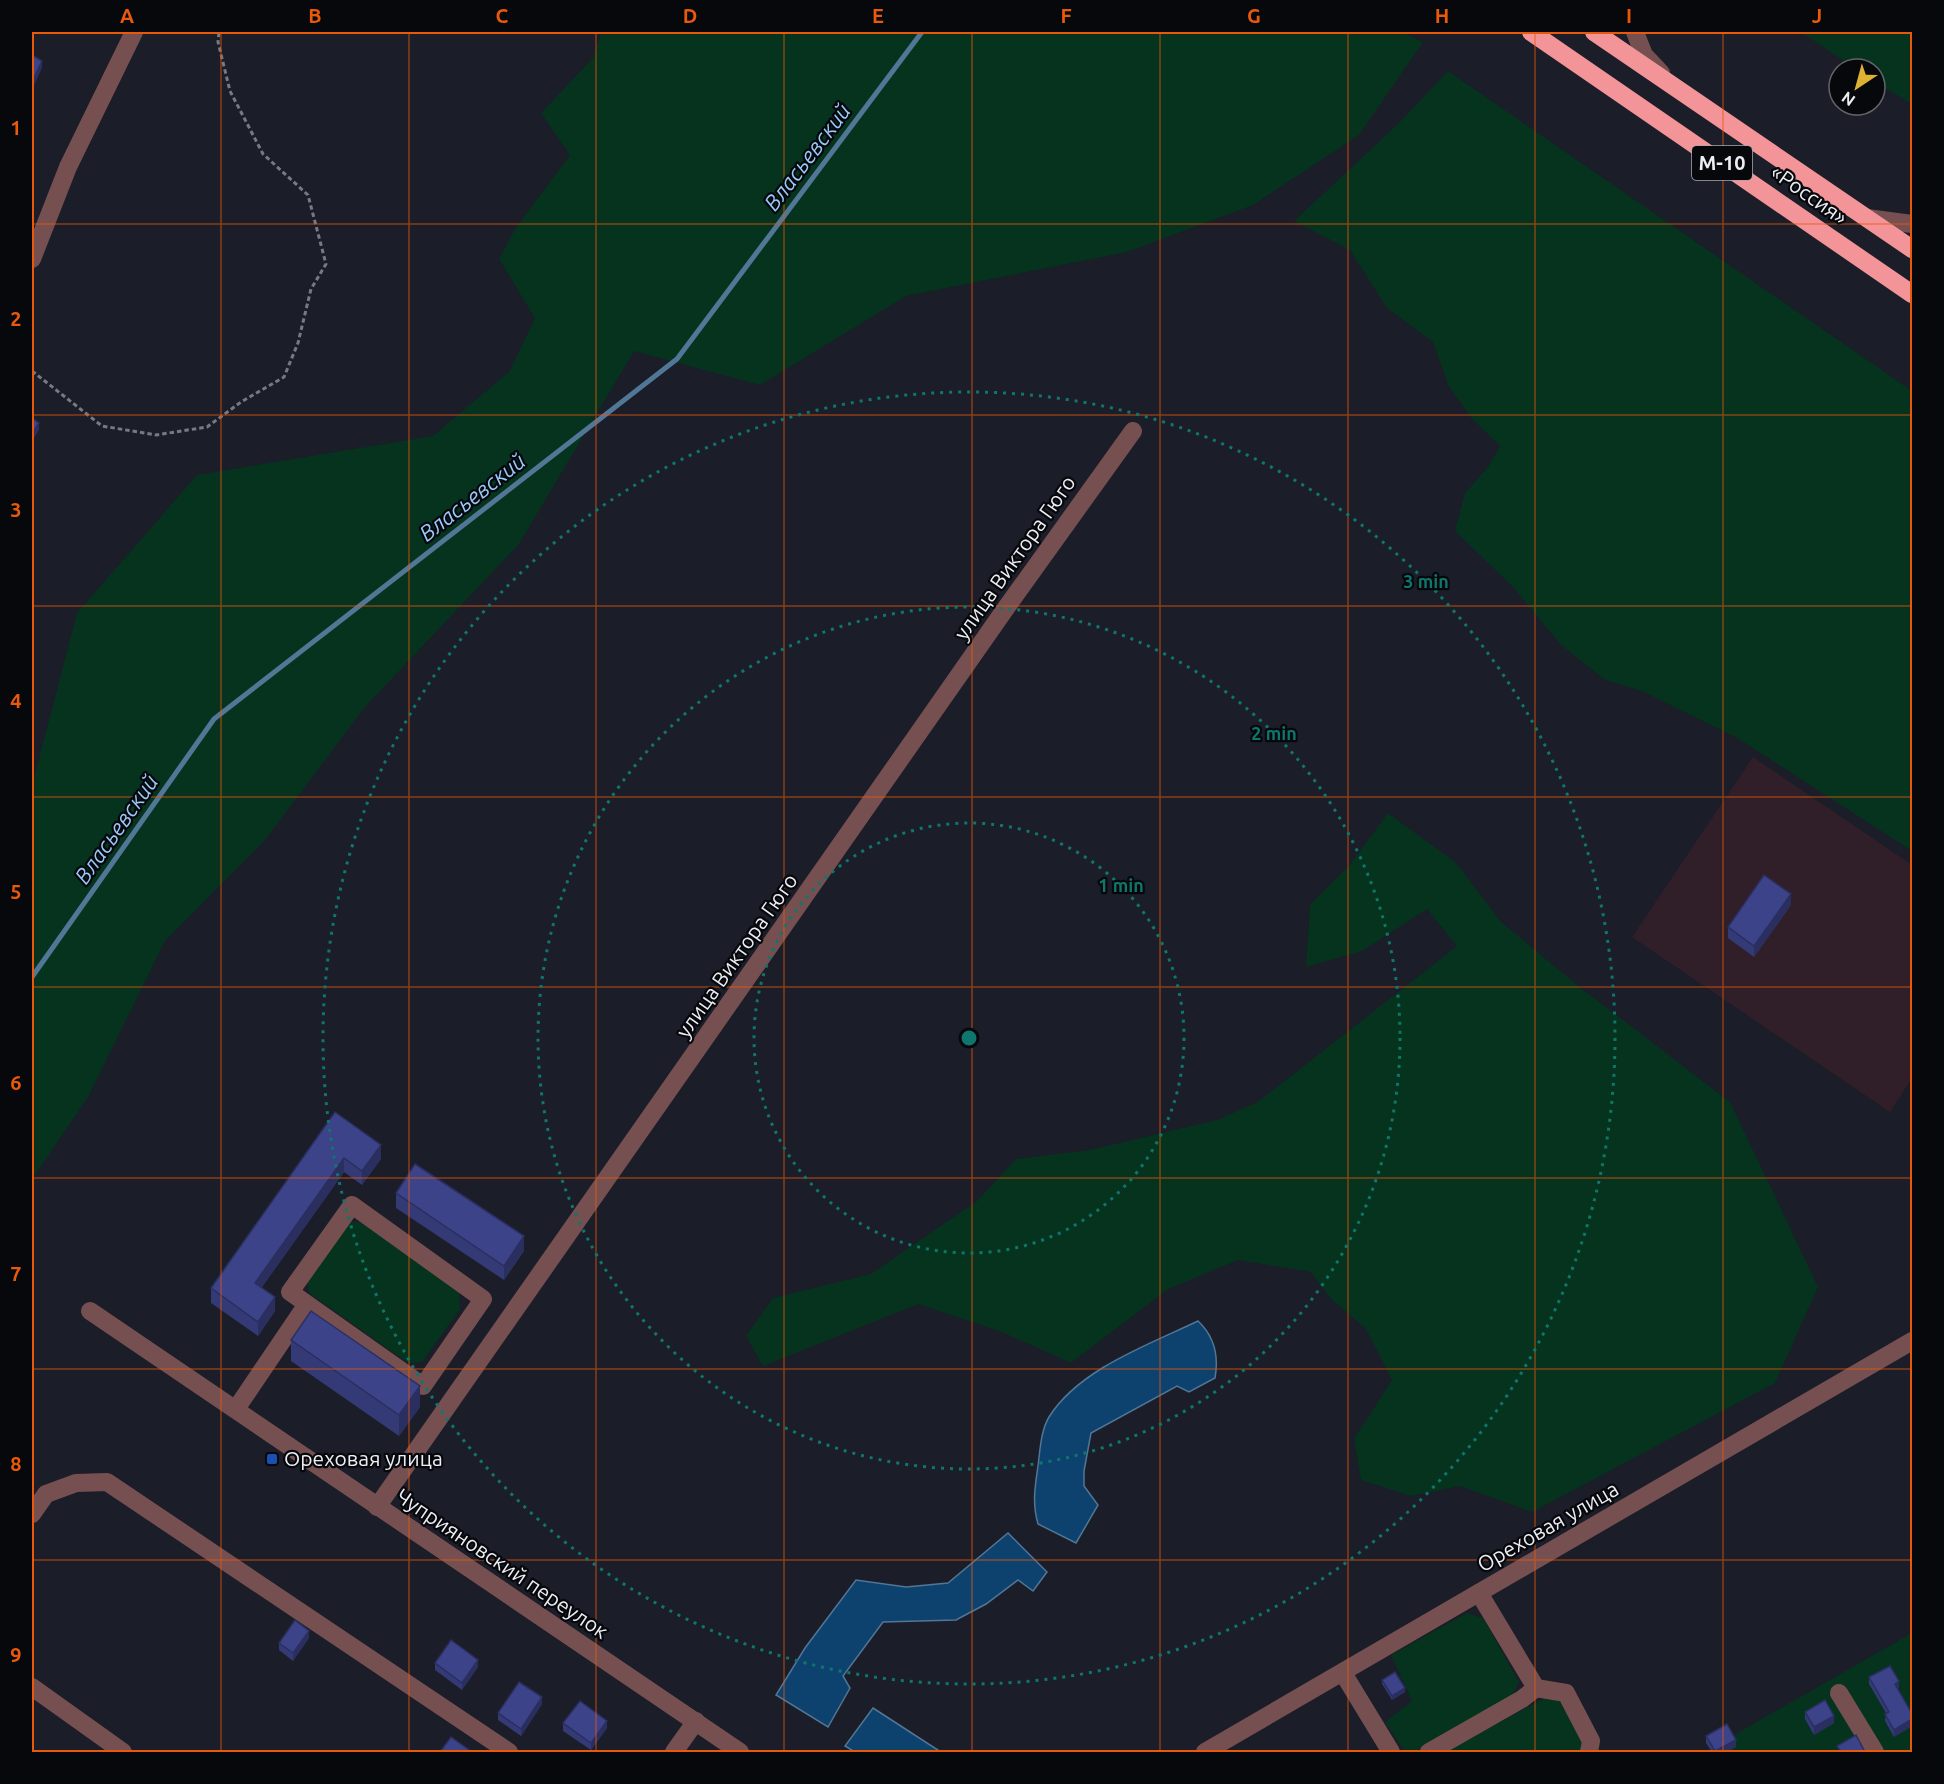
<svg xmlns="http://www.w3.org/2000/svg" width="1944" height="1784" viewBox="0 0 1944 1784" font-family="Ubuntu,sans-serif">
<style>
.industrial{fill:#301f28}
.green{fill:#05331e}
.water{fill:#0e426e;stroke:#517696;stroke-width:1.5}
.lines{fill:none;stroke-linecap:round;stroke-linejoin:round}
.stream{stroke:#517696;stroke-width:5}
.path{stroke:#787a83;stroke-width:3;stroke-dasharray:4.5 3;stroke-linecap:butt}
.minor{stroke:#765051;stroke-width:18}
.highway{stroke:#f39498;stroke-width:18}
.wall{fill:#343a76}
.shaded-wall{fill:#2a2f60}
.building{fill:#3c4389;stroke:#2a2f60;stroke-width:1.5}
.grid{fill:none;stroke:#e8590c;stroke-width:1.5;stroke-opacity:0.55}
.ring{fill:none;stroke:#0f766e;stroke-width:3;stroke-dasharray:3 6}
.transit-dot{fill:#1a4fb4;stroke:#07080c;stroke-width:2}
.labels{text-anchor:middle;stroke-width:4.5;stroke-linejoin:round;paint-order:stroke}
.shield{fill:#07080c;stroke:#a7a9af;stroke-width:1.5}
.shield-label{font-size:20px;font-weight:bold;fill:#eceef5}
.street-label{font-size:21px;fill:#eceef5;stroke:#07080c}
.poi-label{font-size:21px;fill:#eceef5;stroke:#07080c;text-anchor:start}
.water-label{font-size:22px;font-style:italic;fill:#99cafb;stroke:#07080c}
.centre{fill:#0f766e;stroke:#07080c;stroke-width:3}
.ring-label{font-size:18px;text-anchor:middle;font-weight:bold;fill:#0f766e;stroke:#07080c;stroke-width:4.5;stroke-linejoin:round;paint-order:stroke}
.neatline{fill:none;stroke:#e8590c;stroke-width:2}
.grid-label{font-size:20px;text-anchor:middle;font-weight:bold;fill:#e8590c}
</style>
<rect width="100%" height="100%" fill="#1b1d28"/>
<polygon class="industrial" points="1753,757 1912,865 1912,1078 1890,1112 1632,937"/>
<g class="green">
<polygon points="601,32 1401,32 1423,42 1359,135 1253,205 1127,252 906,296 760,385 634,351 519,544 364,708 265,840 165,941 88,1097 32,1179 32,779 35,774 77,613 197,475 433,436 510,371 535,318 499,259 515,229 570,155 541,113 593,58"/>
<polygon points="1801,32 1912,32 1912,104 1875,82 1875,69 1856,69"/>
<polygon points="1448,71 1912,391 1912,851 1739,739 1642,691 1605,680 1561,645 1514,588 1455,531 1465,493 1488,467 1500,446 1472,419 1448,385 1433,342 1387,308 1350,250 1294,221 1398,124"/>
<polygon points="1388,813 1456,863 1501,922 1577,985 1730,1102 1818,1287 1775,1383 1532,1512 1460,1486 1411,1496 1361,1480 1354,1439 1392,1380 1366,1329 1330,1298 1311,1272 1238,1260 1168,1289 1071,1363 1002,1332 918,1304 763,1366 746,1336 773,1298 871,1274 977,1201 1016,1159 1090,1150 1217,1120 1258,1102 1457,946 1427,909 1362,951 1306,967 1310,905 1348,867"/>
<polygon points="349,1222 360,1222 459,1292 460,1309 422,1362 408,1363 309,1293 307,1282"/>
<polygon points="1467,1613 1483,1618 1519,1682 1511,1699 1414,1752 1405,1752 1385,1722 1412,1701 1391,1655"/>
<polygon points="1912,1633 1912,1752 1704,1752"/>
<polygon points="1545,1698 1559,1700 1584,1746 1580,1752 1445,1752"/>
</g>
<g class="water">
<path d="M1198,1321C1215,1337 1219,1356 1215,1378L1189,1392L1177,1386L1091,1433L1084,1471V1486L1098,1505L1076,1543L1038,1524C1032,1503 1035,1487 1038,1466C1040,1450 1041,1430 1049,1417C1079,1369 1150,1344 1198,1321Z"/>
<polygon points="1008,1533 1047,1572 1033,1591 1018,1580 986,1604 956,1620 883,1622 843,1676 850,1688 828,1727 776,1695 805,1648 856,1580 906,1587 948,1583"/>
<polygon points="873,1708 941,1752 855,1752 845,1746"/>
</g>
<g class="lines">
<polyline class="stream" points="32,977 214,719 677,359 922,32"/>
<polyline class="path" points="32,371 102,426 156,435 207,427 241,402 284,377 298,343 311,289 326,264 308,195 263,154 230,91 218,42 219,32"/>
<g class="minor">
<polyline points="1635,32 1644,55 1661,73"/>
<polyline points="1867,218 1912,224"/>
<polyline points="32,259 68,167 134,32"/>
<polyline points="90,1311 740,1752"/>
<polyline points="236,1409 307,1304 423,1386 483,1299 352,1205 290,1292 307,1304"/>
<polyline points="377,1507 1006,608 1133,431"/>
<polyline points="32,1514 46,1494 76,1483 107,1482 509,1752"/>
<polyline points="1479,1593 1536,1688 1566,1693 1591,1741 1589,1752"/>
<polyline points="1343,1673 1391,1752"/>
<polyline points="32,1687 123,1752"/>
<polyline points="1839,1693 1875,1752"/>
<polyline points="674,1752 696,1721"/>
<polyline points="1205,1752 1912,1341"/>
<polyline points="1429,1752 1522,1699 1536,1688"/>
</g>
<g class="highway">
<polyline points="1531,32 1912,294"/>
<polyline points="1594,32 1912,249"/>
</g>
</g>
<g class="wall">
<polygon points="1791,905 1754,957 1728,938 1728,927"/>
<polygon points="335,1112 381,1159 362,1185 344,1172 262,1287 275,1311 258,1336 211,1303 211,1288"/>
<polygon points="396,1193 524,1251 504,1280 396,1208"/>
<polygon points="291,1340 420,1407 399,1436 291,1361"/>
<polygon points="309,1638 293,1661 279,1650 279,1643"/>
<polygon points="435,1663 478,1667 462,1690 435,1670"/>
<polygon points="1869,1677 1899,1688 1898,1689 1912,1714 1912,1726 1894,1737 1885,1721 1886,1713 1869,1684"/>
<polygon points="1382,1680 1405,1692 1392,1700 1382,1684"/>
<polygon points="542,1704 521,1736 498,1720 498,1713"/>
<polygon points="1805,1712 1834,1723 1814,1735 1805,1719"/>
<polygon points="563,1723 607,1728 591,1750 563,1731"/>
<polygon points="1706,1736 1736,1747 1726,1752 1712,1752 1706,1743"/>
</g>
<g class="shaded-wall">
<polygon points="42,61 42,68 32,90 32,82"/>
<polygon points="39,423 39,430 32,441 32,434"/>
<polygon points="1791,894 1791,905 1754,957 1754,946"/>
<polygon points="381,1145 381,1159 362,1185 362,1171"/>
<polygon points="344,1158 344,1172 255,1297 255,1283"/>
<polygon points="524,1236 524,1251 504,1280 504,1266"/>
<polygon points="275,1297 275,1311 258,1336 258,1322"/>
<polygon points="420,1386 420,1407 399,1436 399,1415"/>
<polygon points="309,1631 309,1638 293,1661 293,1653"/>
<polygon points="478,1660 478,1667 462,1690 462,1683"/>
<polygon points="1899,1681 1899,1688 1895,1691 1895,1684"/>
<polygon points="1405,1688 1405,1692 1392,1700 1392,1696"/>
<polygon points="542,1697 542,1704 521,1736 521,1729"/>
<polygon points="1834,1716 1834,1723 1814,1735 1814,1727"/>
<polygon points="1912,1719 1912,1726 1894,1737 1894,1730"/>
<polygon points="607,1721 607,1728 591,1750 591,1743"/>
<polygon points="1736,1740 1736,1747 1726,1752 1715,1752 1715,1751"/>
</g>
<g class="building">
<polygon points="32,55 42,61 32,82"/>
<polygon points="32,418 39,423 32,434"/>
<polygon points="1764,875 1791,894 1754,946 1728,927"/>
<polygon points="335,1112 381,1145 362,1171 344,1158 255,1283 275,1297 258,1322 211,1288"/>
<polygon points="415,1164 524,1236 504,1266 396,1193"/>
<polygon points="311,1311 420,1386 399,1415 291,1340"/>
<polygon points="295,1620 309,1631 293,1653 279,1643"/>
<polygon points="451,1640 478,1660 462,1683 435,1663"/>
<polygon points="1890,1666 1899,1681 1895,1684 1912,1714 1912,1719 1894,1730 1885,1714 1889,1712 1869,1677"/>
<polygon points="1395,1672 1405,1688 1392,1696 1382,1680"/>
<polygon points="519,1682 542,1697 521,1729 498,1713"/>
<polygon points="1825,1700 1834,1716 1814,1727 1805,1712"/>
<polygon points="580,1701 607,1721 591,1743 563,1723"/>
<polygon points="1727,1724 1736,1740 1715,1751 1706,1736"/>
<polygon points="1856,1735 1865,1752 1841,1752 1837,1746"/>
<polygon points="451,1737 472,1752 440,1752"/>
</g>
<path class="grid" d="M221,32V1752M409,32V1752M596,32V1752M784,32V1752M972,32V1752M1160,32V1752M1348,32V1752M1535,32V1752M1723,32V1752M32,224H1912M32,415H1912M32,606H1912M32,797H1912M32,987H1912M32,1178H1912M32,1369H1912M32,1560H1912"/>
<g class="ring">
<circle cx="969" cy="1038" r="215"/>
<circle cx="969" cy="1038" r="431"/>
<circle cx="969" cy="1038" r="646"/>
</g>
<rect class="transit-dot" x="266" y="1453" width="12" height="12" rx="3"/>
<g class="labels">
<rect class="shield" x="1692" y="146" width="60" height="34" rx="4.5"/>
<g class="shield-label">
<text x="1722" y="170">М-10</text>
</g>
<g class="street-label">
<text transform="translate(1809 195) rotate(35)" y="7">«Россия»</text>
<text transform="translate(1015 558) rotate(-55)" y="7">улица Виктора Гюго</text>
<text transform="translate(737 956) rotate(-55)" y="7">улица Виктора Гюго</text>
<text transform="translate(1548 1527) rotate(-30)" y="7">Ореховая улица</text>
<text transform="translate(502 1564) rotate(34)" y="7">Чуприяновский переулок</text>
</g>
<g class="poi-label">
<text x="284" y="1466">Ореховая улица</text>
</g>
<g class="water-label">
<text transform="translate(807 157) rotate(-53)" y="8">Власьевский</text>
<text transform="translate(472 497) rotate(-38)" y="8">Власьевский</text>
<text transform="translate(116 829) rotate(-55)" y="8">Власьевский</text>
</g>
</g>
<circle cx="969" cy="1038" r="9" class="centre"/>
<g class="ring-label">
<text x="1426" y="588">3 min</text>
<text x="1274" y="740">2 min</text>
<text x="1121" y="892">1 min</text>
</g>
<rect width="1944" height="1784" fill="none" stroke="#07080c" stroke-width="66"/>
<g transform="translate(1857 87) rotate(216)"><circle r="28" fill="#07080c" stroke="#636469" stroke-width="1.5"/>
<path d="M0-4.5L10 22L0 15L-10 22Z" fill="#deb133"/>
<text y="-9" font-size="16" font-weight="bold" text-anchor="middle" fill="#eceef5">N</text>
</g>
<rect x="33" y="33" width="1878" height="1718" class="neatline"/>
<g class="grid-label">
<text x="127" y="23">A</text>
<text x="315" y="23">B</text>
<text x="502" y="23">C</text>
<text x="690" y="23">D</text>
<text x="878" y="23">E</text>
<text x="1066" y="23">F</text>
<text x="1254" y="23">G</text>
<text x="1442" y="23">H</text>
<text x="1629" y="23">I</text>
<text x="1817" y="23">J</text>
<text x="16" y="135">1</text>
<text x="16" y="326">2</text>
<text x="16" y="517">3</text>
<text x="16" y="708">4</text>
<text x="16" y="899">5</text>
<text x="16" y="1090">6</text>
<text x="16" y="1281">7</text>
<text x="16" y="1471">8</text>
<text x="16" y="1662">9</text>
</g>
</svg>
